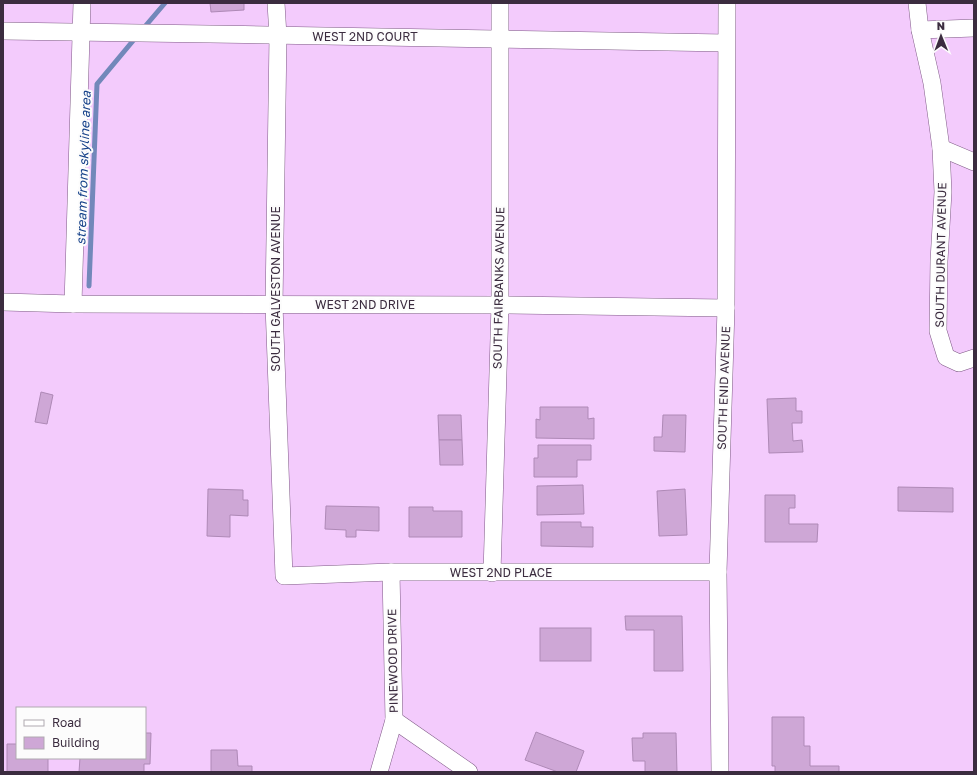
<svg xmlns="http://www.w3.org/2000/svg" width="977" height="775" viewBox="0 0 977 775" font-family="'Golos Text',sans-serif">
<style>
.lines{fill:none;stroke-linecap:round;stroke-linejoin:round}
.stream{stroke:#7288ba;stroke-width:5}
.building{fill:#cea7d6;stroke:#ae89b6}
.minor-casing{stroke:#7f5b86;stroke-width:18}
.minor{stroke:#fff;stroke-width:17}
.labels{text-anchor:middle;stroke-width:4;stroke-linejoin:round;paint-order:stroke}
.street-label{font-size:12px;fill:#3b2c3f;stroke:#fcfcfc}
.water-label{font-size:13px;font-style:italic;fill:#17428a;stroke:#fcfcfc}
</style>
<rect width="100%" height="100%" fill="#f3cbfc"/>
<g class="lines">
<g class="stream">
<polyline points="142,30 165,3"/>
<polyline points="89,286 97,84 137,36"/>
</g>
</g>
<g class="building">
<polygon points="210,3 244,3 244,10 211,12"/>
<polygon points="41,392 53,395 47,424 35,422"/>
<polygon points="796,398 796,411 802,411 802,423 792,423 793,441 802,440 803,452 769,453 767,399"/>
<polygon points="540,407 588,407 588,419 594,418 594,439 536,438 536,419 540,420"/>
<polygon points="438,415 461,415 462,440 439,440"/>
<polygon points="663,415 686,415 685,452 654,451 654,437 662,437"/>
<polygon points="439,440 462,440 463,465 440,465"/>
<polygon points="538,445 591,445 591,460 577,460 577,477 534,477 534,458 538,458"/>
<polygon points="583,485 584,514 537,515 537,486"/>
<polygon points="898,487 953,488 953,512 898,511"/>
<polygon points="208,489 243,490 243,500 248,500 248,516 230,515 230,537 207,536"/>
<polygon points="685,489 687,535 659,536 657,491"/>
<polygon points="765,495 795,495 795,508 789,508 789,524 818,524 817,542 765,542"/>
<polygon points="326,506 379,507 379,531 356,530 356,537 346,537 346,530 325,529"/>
<polygon points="409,507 433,507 433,511 462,511 462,537 409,537"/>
<polygon points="541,522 581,522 581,527 593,527 593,547 541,546"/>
<polygon points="625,616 682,616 683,671 654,671 654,630 626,630"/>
<rect x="540" y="628" width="51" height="33"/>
<polygon points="772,717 804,717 804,746 810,746 810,766 839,766 839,772 775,772 775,766 772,766"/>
<polygon points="536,732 584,751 576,772 558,772 525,760"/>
<polygon points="145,733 151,733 150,764 144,764 144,772 79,772 80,758 145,758"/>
<polygon points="643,733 676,733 677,772 645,772 645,761 633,761 632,738 643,738"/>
<polygon points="7,744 17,744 17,758 48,758 48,772 7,772"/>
<polygon points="211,750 237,750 238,766 252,766 252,772 211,772"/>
</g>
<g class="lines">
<g class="minor-casing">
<g id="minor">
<polyline points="276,3 278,36 274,305 284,576 391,572 718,572"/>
<polyline points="917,3 920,30 932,83 941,148 943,192 939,261 938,331 946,357 959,363 974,358"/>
<polyline points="920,30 974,28"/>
<path d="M3,31C244,35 485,37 726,43"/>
<polyline points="941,148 974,162"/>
<polyline points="3,302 73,304 500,305 726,308"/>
<polyline points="73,304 82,3"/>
<polyline points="492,573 500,305 500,3"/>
<polyline points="394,720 469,772"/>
<polyline points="379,772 394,720 391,572"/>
<polyline points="720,772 718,572 726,308 727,3"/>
</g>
</g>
<use href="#minor" class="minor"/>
</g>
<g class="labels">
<g class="street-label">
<text x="365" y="41">WEST 2ND COURT</text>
<text transform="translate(941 255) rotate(-89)" y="4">SOUTH DURANT AVENUE</text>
<text transform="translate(499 288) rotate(-89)" y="4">SOUTH FAIRBANKS AVENUE</text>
<text transform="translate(276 289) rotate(-90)" y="4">SOUTH GALVESTON AVENUE</text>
<text x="365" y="309">WEST 2ND DRIVE</text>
<text transform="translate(724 388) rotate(-88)" y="4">SOUTH ENID AVENUE</text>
<text x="501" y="577">WEST 2ND PLACE</text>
<text transform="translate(393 661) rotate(-91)" y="4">PINEWOOD DRIVE</text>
</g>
<g class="water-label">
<text transform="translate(83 168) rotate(-88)" y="5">stream from skyline area</text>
</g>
</g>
<rect width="977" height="775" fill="none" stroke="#3b2c3f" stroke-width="8"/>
<rect x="16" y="707" width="130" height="52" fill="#fcfcfc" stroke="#afa9b0"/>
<rect x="24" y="720" width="20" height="6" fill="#ffffff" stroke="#afa9b0"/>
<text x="52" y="727" font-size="12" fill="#3b2c3f">Road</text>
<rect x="24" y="737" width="20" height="12" fill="#cea7d6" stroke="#afa9b0"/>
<text x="52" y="747" font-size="12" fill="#3b2c3f">Building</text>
<g transform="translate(941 36) rotate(359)" stroke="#fcfcfc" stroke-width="3" paint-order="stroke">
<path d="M0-3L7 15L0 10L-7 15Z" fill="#3b2c3f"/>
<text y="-6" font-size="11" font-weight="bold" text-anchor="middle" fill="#3b2c3f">N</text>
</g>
</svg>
